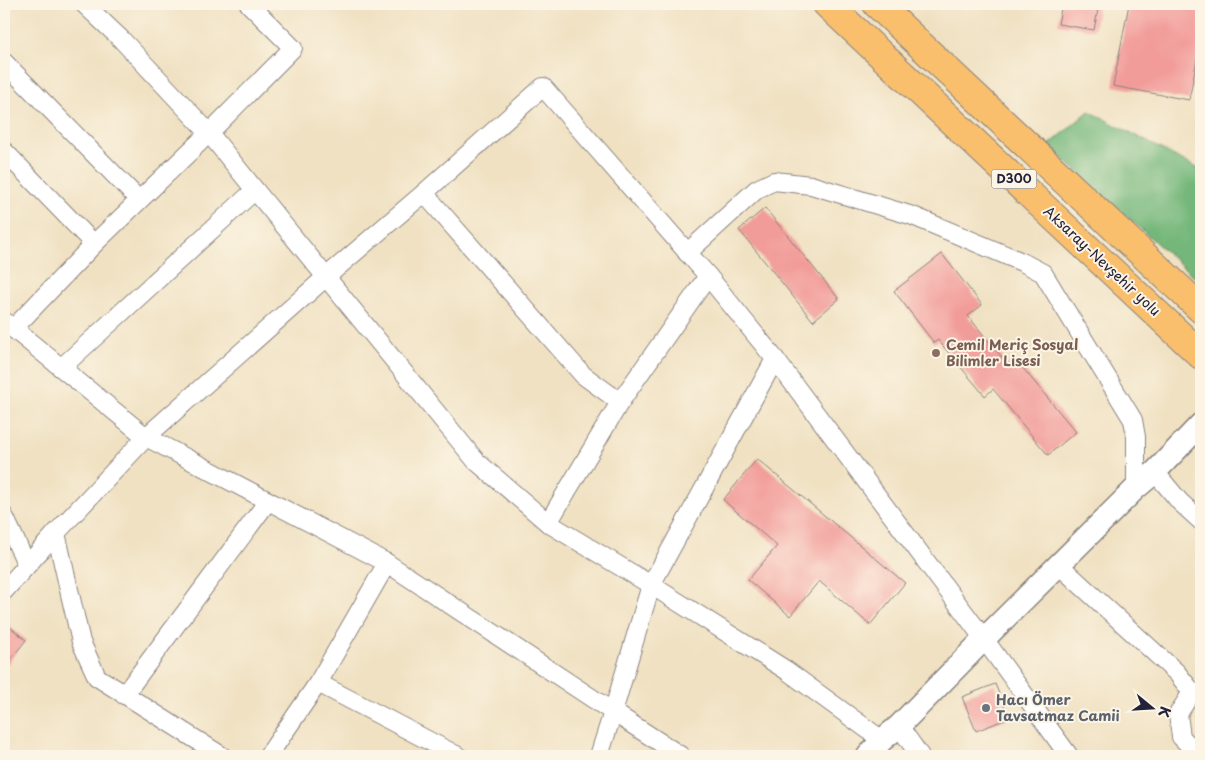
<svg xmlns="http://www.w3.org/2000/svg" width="1205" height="760" viewBox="0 0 1205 760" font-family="'Playpen Sans',sans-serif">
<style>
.forest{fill:#74b77a;stroke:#4b6c5a}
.building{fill:#f29c9a}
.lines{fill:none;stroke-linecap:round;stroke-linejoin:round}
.minor-casing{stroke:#89827e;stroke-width:20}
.tertiary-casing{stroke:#89827e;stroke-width:25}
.trunk-casing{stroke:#89827e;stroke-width:30}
.minor{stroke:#fff;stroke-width:18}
.tertiary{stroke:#fff;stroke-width:22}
.trunk{stroke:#f9bf6d;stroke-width:28}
.education-dot{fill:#8d6e63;stroke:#fcf5e5;stroke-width:2}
.worship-dot{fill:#6b7280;stroke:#fcf5e5;stroke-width:2}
.labels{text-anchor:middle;stroke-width:4;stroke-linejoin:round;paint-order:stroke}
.shield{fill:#fcf5e5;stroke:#63616e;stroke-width:1}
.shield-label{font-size:12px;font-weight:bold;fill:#22223b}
.street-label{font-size:14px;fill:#22223b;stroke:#fcf5e5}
.education-label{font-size:14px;font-weight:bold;fill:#785e54;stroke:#fcf5e5;text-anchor:start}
.worship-label{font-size:14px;font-weight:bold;fill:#5b616d;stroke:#fcf5e5;text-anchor:start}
</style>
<rect width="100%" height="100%" fill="#fcf5e5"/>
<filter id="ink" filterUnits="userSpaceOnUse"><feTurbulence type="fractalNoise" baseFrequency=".02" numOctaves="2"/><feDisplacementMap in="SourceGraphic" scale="10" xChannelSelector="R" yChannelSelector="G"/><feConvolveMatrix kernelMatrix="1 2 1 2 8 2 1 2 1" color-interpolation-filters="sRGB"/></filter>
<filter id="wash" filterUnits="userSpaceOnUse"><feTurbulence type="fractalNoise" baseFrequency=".0096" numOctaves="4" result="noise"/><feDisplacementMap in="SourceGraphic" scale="20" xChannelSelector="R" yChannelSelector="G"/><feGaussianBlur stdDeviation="1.12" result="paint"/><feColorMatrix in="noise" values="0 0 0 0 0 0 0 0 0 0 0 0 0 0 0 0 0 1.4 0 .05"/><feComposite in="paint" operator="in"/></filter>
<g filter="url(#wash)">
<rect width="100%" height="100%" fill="#f0e1c2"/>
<polygon class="forest" points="1089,111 1201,170 1201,283 1048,146"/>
<g id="blocks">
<g class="building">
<polygon points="1062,4 1099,4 1094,30 1058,24"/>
<polygon points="1129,4 1201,4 1201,39 1189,100 1113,86"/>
<polygon points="765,208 839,299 813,321 739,230"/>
<polygon points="942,254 982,305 968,316 1010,367 1017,361 1076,432 1048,455 993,389 985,396 938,340 934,343 894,291"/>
<polygon points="757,459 905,583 870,625 819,581 790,616 748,580 777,546 723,500"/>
<polygon points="4,622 26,640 4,668"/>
<polygon points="995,684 1009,718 976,731 962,697"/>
</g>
</g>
</g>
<g filter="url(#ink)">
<use href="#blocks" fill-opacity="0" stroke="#89827e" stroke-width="1"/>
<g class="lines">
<g class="minor-casing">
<g id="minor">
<polyline points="84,4 122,40 209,133 255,190 476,461 548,523 651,585 786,670 882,740"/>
<polyline points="4,62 139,200"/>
<polyline points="4,151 94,244"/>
<polyline points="424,193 583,375 620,402"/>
<polyline points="687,253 757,189 774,181 811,185 913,216 1022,262 1043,273 1133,420 1136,437 1136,488"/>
<polyline points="4,321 146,437 387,563 613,712 599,756"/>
<polyline points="13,329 94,244 209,133 293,48 249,4"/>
<polyline points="61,368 255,190"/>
<polyline points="1155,472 1180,502 1201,521"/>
<polyline points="4,516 27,565"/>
<polyline points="548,523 620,402 708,276"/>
<polyline points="56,533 81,642 97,677 222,756"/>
<polyline points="1059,565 1177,673 1192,692 1178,714 1181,737 1200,756"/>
<polyline points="4,591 56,533 146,437 326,277 424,193 543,87 708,276 775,359 984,639 1069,756"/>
<polyline points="318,683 458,756"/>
<polyline points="124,695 268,501"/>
<polyline points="899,726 920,756"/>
<polyline points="268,756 318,683 387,563"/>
<polyline points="681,756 613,712 651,585 775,359"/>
</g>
</g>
<g class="tertiary-casing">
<polyline id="tertiary" points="868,756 882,740 899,726 984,639 1136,488 1155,472 1201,424"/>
</g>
<g class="trunk-casing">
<g id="trunk">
<polyline points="827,4 1201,355"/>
<polyline points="877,4 1201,309"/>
</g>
</g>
<use href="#minor" class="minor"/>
<use href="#tertiary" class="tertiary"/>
<use href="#trunk" class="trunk"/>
</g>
</g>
<circle class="education-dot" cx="936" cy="353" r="5"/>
<circle class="worship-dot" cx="986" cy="708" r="5"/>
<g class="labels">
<rect class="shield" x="991.5" y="169.5" width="45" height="19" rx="4"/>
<g class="shield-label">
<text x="1014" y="183">D300</text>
</g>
<g class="street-label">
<text transform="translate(1102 261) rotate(43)" y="5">Aksaray-Nevşehir yolu</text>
</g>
<g class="education-label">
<text x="946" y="350">Cemil Meriç Sosyal<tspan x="946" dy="16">Bilimler Lisesi</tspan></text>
</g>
<g class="worship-label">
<text x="996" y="705">Hacı Ömer<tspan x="996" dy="16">Tavsatmaz Camii</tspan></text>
</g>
</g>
<rect width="1205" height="760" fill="none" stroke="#fcf5e5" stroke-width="20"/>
<g transform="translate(1152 708) rotate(108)" stroke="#fcf5e5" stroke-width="4" paint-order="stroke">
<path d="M0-4L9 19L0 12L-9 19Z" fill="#22223b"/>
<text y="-8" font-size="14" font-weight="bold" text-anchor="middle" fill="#22223b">K</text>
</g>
</svg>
